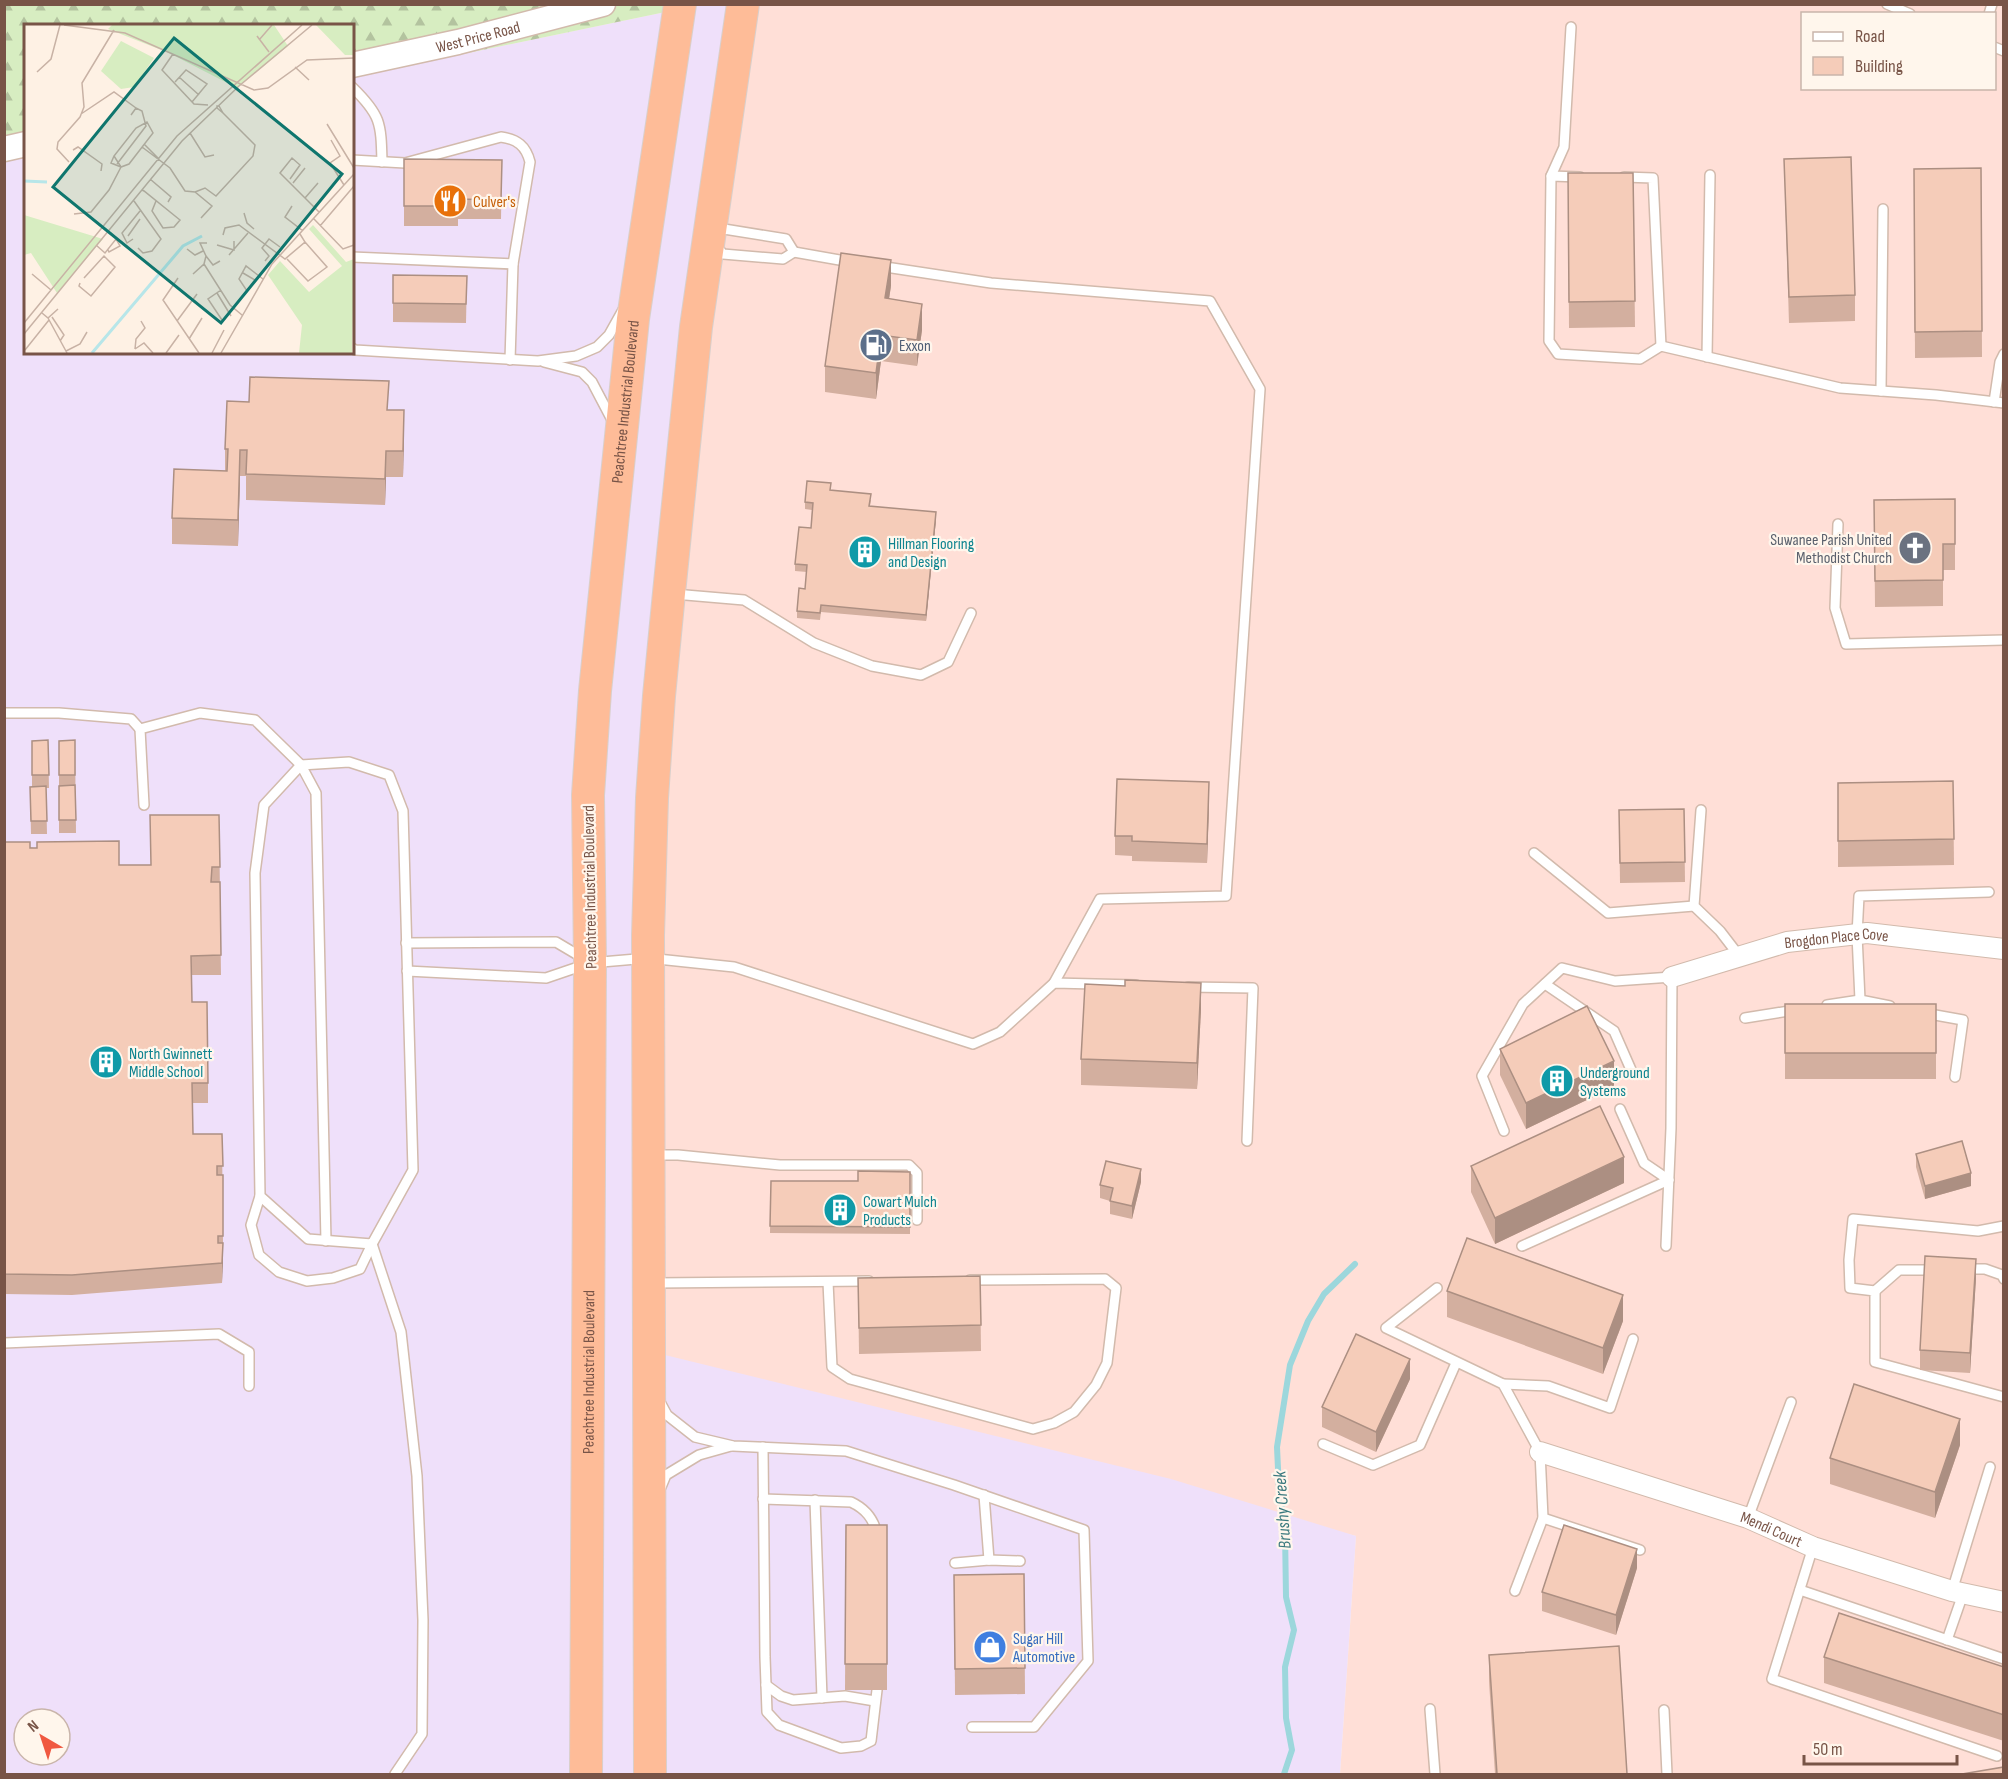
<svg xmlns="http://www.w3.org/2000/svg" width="2008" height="1779" viewBox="0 0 2008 1779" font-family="'Sofia Sans Condensed',sans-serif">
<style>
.commercial{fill:#ffdfd7;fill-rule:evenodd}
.education{fill:#efe0fa;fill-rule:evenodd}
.forest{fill:url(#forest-firs)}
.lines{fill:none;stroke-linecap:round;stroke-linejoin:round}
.stream{stroke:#9cd7dc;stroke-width:6}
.service-casing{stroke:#d2baac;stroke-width:12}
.minor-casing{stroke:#d2baac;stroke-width:22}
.tertiary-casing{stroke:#d2baac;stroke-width:27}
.trunk-casing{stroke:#d9cfcb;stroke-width:34}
.service{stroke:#fff;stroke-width:9}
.minor{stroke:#fff;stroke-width:20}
.tertiary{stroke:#fff;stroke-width:24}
.trunk{stroke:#febc98;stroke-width:32}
.wall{fill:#d3af9f}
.shaded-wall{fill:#ac8f82}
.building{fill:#f5ccb9;stroke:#ac8f82;stroke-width:1.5}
.labels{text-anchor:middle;stroke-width:4.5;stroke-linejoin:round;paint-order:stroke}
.street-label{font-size:16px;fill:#785447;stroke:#fff6ec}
.food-label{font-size:16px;fill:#c56008;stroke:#fff6ec;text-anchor:start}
.service-label{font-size:16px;fill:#4e5e75;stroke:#fff6ec;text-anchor:start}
.worship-label{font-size:16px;fill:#5b616d;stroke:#fff6ec;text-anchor:end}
.culture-label{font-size:16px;fill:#0d838f;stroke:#fff6ec;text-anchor:start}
.shop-label{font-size:16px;fill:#366cbe;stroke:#fff6ec;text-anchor:start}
.water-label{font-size:18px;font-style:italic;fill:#3a797e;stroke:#fff6ec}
.inset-river{fill:none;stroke:#b7e6e9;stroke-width:3}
.inset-road{fill:none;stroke:#c8b2a5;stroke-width:1.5}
.view{fill:#0f766e;fill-opacity:0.15;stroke:#0f766e;stroke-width:3}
.inset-edge{fill:none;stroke:#785447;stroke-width:3}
</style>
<defs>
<pattern id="forest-firs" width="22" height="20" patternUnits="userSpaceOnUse" patternTransform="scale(1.5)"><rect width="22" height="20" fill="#d7edc1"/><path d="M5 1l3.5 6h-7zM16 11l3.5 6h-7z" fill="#b3c39f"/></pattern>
</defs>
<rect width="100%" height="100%" fill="#fef1e4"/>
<path class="commercial" d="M749,5H2003V1774H1340L1356,1536L665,1356L648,886L674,555ZM1802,14H1994V88H1802Z"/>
<path class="education" d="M699,5H749L674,555L648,886L665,1355L1171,1479L1356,1536L1340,1774H5L4,154L25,147L26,352H352L353,77ZM24,1719H60V1755H24Z"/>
<polygon class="forest" points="5,5 699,5 353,77 352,26 26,26 25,147 5,154"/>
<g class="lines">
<polyline class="stream" points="1284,1774 1292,1750 1286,1718 1285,1667 1294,1630 1286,1597 1285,1531 1279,1490 1277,1447 1290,1365 1308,1321 1324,1294 1355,1264"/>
<g class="service-casing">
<g id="service">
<polyline points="1887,4 1910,14"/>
<polyline points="1989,14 1992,4"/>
<polyline points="1994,47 2004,51"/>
<path d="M352,87C381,115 381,123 382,162"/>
<path d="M352,160L405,163L501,137C517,139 526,146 530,162L513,264L510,360"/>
<polyline points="1551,176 1564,147 1571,27"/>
<polyline points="1580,177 1551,176 1549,341 1558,354 1640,359 1661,346 1840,388 1936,395 2004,403"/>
<polyline points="1624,177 1653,178 1661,346"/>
<polygon points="724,229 786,239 794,252 783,259 723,254 709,238"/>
<polyline points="794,252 851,262"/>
<polyline points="352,257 513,264"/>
<polyline points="879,266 991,283 1210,301 1260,389 1226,896 1100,899 1054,983"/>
<polyline points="352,348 355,350 538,361 576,356 597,347 609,335 623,310"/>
<polyline points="1707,357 1710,175"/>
<polyline points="544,362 582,372 592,382 612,420"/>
<polyline points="1881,391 1883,209"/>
<polyline points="1994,402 2000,362 2004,354"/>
<polyline points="1838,524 1835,608 1846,644 2004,640"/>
<polyline points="674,594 744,600 814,643 872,666 921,675 948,662 971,613"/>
<polyline points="4,713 59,713 131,719 140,729"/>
<polygon points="349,762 389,775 403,811 413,1170 372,1244 308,1239 260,1196 255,873 264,805 301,765"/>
<polyline points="144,805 140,729 200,713 255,720 301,765 316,793 326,1241"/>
<polyline points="1701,810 1694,906 1720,931 1740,957"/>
<polyline points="1534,853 1608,913 1694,906"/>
<polyline points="406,943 556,942 583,958"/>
<polyline points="407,971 546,978 590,963 648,958 734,967 973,1044 1000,1032 1054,983 1136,985"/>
<polyline points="1545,984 1614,1031 1632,1072"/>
<polyline points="1188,987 1253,988 1247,1141"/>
<polyline points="1827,1005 1860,1000"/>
<polyline points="1890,1006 1860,1000 1857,935 1859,896 1989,892"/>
<polyline points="1924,1013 1963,1020 1955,1077"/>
<polyline points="1745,1018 1795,1010"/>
<polyline points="1620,1109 1644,1163 1669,1180"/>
<polyline points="1504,1131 1482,1076 1523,1004 1562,968 1615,981 1672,977 1671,1128 1666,1246"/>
<polyline points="654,1155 678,1155 780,1165 909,1165 917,1173 917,1220"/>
<polyline points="260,1196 251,1225 259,1255 279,1272 307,1281 333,1278 360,1269 372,1244"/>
<polyline points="2004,1226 1978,1231 1853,1219 1849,1260 1850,1288 1875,1291 1875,1362 2004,1397"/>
<polyline points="372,1244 401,1332 417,1476 423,1620 422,1734 395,1774"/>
<polyline points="1522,1246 1669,1180"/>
<polyline points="1964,1269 1985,1269 2002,1275 2004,1279"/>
<polyline points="828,1282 832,1367 850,1379 1033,1429 1054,1423 1074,1412 1096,1385 1107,1363 1116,1288 1105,1279 970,1280"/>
<polyline points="655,1283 869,1281"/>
<polyline points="1437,1288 1386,1328 1503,1384 1540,1452 1543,1518 1515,1591"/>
<polyline points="1875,1291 1899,1270 1935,1270"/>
<polyline points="4,1343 219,1334 249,1352 249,1386"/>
<polyline points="1503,1384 1548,1386 1610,1408 1633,1339"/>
<polyline points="660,1402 667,1415 695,1437 733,1446 846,1451 954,1485 1084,1530 1088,1661 1034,1727 972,1727"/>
<polyline points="1323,1444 1373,1465 1420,1445 1456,1363"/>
<polyline points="763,1447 765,1657 767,1712 779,1725 841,1748 861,1746 871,1741 877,1690"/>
<polyline points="661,1487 666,1475 699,1455 731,1446"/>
<polyline points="984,1495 989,1560"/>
<path d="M763,1499L851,1502C866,1509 874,1519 877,1535"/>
<polyline points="815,1500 822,1698"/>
<polyline points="1543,1518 1640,1550"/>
<polyline points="1748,1518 1791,1402"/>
<polyline points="1813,1547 1772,1679 1997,1756"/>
<polyline points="955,1563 989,1560 1020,1561"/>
<polyline points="1800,1590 2004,1659"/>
<polyline points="1952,1591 1990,1467"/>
<polyline points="1947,1640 1963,1594"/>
<polyline points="766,1685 781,1696 793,1700 845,1696 875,1701"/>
<polyline points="1430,1709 1435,1774"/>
<polyline points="1664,1710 1667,1774"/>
</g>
</g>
<g class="minor-casing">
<g id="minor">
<path id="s1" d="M1672,977L1787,942L1867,933L2004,949"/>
<path id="s2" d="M1540,1452L1748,1518L1813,1547L1952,1591L2004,1602"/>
</g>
</g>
<g class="tertiary-casing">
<g id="tertiary">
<path id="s3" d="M352,65L458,42L603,4"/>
<polyline points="4,149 26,144"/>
</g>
</g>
<g class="trunk-casing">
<g id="trunk">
<path id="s4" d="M586,1774L590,963L588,795L595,691L633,319L680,4"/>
<polyline points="650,1774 648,935 652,798 659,696 669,593 696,327 743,4"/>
</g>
</g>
<use href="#service" class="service"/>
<use href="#minor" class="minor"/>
<use href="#tertiary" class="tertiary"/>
<use href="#trunk" class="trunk"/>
</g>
<g class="wall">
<polygon points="404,159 502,160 501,219 458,219 458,226 404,226"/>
<polygon points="1784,159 1855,295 1855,321 1789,323"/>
<polygon points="1981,168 1982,357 1915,358 1914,169"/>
<polygon points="1568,173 1633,173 1635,327 1569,328"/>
<polygon points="393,275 467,276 466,323 393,322"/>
<polygon points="891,286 889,299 922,330 917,366 881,361 876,399 825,392 825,366"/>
<polygon points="388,410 404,436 403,477 386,477 385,505 246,500 246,476 240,476 238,546 172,544 172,518 225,471 225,449"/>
<polygon points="831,490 871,500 870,506 936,519 926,621 821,612 820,620 797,618 797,611 805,589 807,572 795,571 795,564 811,528 812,510 805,509 805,502"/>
<polygon points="1955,499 1955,570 1943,570 1943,606 1875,607 1874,500"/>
<polygon points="48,740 49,788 46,788 47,834 31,834 30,787 32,787 32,741"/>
<polygon points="75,740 76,833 59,833 59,741"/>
<polygon points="1953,781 1954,865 1838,867 1838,783"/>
<polygon points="1209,802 1207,863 1132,861 1132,856 1115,855 1115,836"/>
<polygon points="1684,809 1685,882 1620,883 1619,810"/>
<polygon points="219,815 221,975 191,975 192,1002 208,1083 208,1103 193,1103 193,1134 222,1134 223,1243 222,1283 72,1295 4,1294 4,842 119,865 150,865"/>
<polygon points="1125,986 1201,1009 1197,1089 1081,1085 1081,1059"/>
<rect x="1785" y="1004" width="151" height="75"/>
<polygon points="1500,1049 1614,1087 1526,1129 1500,1075"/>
<polygon points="1916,1154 1971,1186 1925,1199 1916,1167"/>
<polygon points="1471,1166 1624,1183 1495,1244 1471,1192"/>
<polygon points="910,1172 910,1234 770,1233 771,1181 858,1181"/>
<polygon points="1141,1182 1132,1219 1110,1214 1110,1201 1100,1198 1100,1185"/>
<polygon points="980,1276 981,1351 859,1354 858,1278"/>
<polygon points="1976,1278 1970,1373 1920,1370 1920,1350"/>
<polygon points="1447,1291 1623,1321 1603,1374 1447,1317"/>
<polygon points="1410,1379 1376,1452 1322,1427 1322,1407"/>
<polygon points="1960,1445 1935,1518 1830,1484 1830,1458"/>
<polygon points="846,1525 887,1525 887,1690 845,1690"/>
<polygon points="1637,1568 1616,1635 1542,1611 1542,1592"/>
<polygon points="1024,1574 1025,1694 955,1695 954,1575"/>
<polygon points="1489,1655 1627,1774 1495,1774 1489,1681"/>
<polygon points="1824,1657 2004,1667 2004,1741 1824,1683"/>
</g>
<g class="shaded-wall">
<polygon points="891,260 891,286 885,324 885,298"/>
<polygon points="922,304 922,330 917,366 917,340"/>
<polygon points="881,335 881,361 876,399 876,373"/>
<polygon points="404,410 404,436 403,477 403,451"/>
<polygon points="240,450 240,476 238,546 238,520"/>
<polygon points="386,451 386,477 385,505 385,479"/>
<polygon points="936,512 936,519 926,621 926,615"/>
<polygon points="1209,782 1209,802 1207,863 1207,844"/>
<polygon points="1201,983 1201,1009 1197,1089 1197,1063"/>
<polygon points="1614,1061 1614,1087 1526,1129 1526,1103"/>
<polygon points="1624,1157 1624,1183 1495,1244 1495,1218"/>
<polygon points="1141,1169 1141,1182 1132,1219 1132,1206"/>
<polygon points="1971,1173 1971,1186 1925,1199 1925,1186"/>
<polygon points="223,1243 223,1263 222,1283 222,1263"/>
<polygon points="1976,1259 1976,1278 1970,1373 1970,1353"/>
<polygon points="1623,1295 1623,1321 1603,1374 1603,1348"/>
<polygon points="1410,1359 1410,1379 1376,1452 1376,1432"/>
<polygon points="1960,1419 1960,1445 1935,1518 1935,1492"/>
<polygon points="1637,1549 1637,1568 1616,1635 1616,1615"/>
</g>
<g class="building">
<polygon points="1851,157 1855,295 1789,297 1784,159"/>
<polygon points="404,159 502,160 501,200 457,199 458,206 404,206"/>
<polygon points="1981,168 1982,331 1915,332 1914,169"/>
<polygon points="1568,173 1633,173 1635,301 1569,302"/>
<polygon points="841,253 891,260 885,298 922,304 917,340 881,335 876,373 825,366"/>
<polygon points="393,275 467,276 466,304 393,303"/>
<polygon points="250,377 389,381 387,410 404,410 403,451 386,451 385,479 246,474 247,450 240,450 238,520 172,518 174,469 227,471 228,449 225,449 227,401 249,402"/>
<polygon points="807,481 831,483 830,490 871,494 869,506 936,512 926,615 821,605 820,613 797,611 799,588 805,589 807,565 795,564 799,527 811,528 813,503 805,502"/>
<polygon points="1955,499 1955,544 1943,544 1943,580 1875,581 1874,500"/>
<polygon points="48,740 49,775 32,775 32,741"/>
<polygon points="75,740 75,775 59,775 59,741"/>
<polygon points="1117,779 1209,782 1207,844 1132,841 1132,836 1115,836"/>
<polygon points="1953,781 1954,839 1838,841 1838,783"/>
<polygon points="75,785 76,820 59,820 59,786"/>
<polygon points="46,786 47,821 31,821 30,787"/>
<polygon points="1684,809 1685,862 1620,863 1619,810"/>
<polygon points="150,815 219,815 220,867 212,867 211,882 220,882 221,955 191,956 192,1002 207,1002 208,1083 192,1083 193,1134 222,1134 223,1166 217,1166 217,1175 223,1175 223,1236 218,1236 218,1243 223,1243 222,1263 72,1275 4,1274 4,842 30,842 30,848 37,848 37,842 119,841 119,865 151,865"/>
<polygon points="1125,980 1201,983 1197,1063 1081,1059 1085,984 1125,986"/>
<rect x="1785" y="1004" width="151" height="49"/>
<polygon points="1587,1006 1614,1061 1526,1103 1500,1049"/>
<polygon points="1600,1106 1624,1157 1495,1218 1471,1166"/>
<polygon points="1962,1141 1971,1173 1925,1186 1916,1154"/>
<polygon points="1106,1161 1141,1169 1132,1206 1110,1201 1113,1188 1100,1185"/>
<polygon points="858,1171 910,1172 910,1227 770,1226 771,1181 858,1181"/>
<polygon points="1467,1238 1623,1295 1603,1348 1447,1291"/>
<polygon points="1925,1256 1976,1259 1970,1353 1920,1350"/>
<polygon points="980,1276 981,1325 859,1328 858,1278"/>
<polygon points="1356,1334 1410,1359 1376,1432 1322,1407"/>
<polygon points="1854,1384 1960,1419 1935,1492 1830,1458"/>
<polygon points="846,1525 887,1525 887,1664 845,1664"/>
<polygon points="1564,1525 1637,1549 1616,1615 1542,1592"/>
<polygon points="1024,1574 1025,1668 955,1669 954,1575"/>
<polygon points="1839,1613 2004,1667 2004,1715 1824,1657"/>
<polygon points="1619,1646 1627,1774 1497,1774 1489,1655"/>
<polygon points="2004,1767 2004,1774 1962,1774"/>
</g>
<defs>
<g id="restaurant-disc" transform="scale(1.725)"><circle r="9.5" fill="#e8710a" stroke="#fff6ec"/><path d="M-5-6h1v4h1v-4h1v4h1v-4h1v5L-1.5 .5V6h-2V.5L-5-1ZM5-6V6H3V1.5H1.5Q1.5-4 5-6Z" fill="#fff"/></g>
<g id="fuel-disc" transform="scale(1.725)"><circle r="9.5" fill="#5c6f8a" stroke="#fff6ec"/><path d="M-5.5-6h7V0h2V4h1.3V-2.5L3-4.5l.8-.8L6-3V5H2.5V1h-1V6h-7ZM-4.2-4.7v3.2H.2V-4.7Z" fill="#fff"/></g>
<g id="church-disc" transform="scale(1.725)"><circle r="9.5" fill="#6b7280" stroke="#fff6ec"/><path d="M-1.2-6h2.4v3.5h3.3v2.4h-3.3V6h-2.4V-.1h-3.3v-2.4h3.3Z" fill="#fff"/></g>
<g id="building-disc" transform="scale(1.725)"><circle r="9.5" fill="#0f9aa8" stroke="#fff6ec"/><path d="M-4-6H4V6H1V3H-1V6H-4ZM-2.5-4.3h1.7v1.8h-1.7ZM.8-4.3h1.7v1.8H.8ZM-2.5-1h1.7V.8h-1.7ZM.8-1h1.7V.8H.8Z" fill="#fff"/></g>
<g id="shop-disc" transform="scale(1.725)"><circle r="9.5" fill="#3f7fe0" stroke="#fff6ec"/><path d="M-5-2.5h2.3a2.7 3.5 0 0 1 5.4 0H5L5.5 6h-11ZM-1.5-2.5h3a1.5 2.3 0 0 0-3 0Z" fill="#fff"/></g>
</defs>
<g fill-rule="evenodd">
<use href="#restaurant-disc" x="450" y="201"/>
<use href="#fuel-disc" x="876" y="345"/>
<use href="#church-disc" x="1915" y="548"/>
<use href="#building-disc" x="865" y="552"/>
<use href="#building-disc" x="106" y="1062"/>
<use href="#building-disc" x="1557" y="1081"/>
<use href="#building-disc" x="840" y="1210"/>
<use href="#shop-disc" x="990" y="1647"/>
</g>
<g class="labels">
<g class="street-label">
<text dy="6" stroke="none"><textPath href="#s3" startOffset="129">West Price Road</textPath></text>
<text dy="6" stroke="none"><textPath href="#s4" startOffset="1374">Peachtree Industrial Boulevard</textPath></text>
<text transform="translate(589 887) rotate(-91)" y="6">Peachtree Industrial Boulevard</text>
<text dy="6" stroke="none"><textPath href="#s1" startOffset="170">Brogdon Place Cove</textPath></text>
<text dy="6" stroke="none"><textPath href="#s4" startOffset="402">Peachtree Industrial Boulevard</textPath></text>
<text dy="6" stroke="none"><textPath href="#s2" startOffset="244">Mendi Court</textPath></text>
</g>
<g class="food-label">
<text x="473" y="207">Culver's</text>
</g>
<g class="service-label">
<text x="899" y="351">Exxon</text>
</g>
<g class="worship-label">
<text x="1892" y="545">Suwanee Parish United<tspan x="1892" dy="18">Methodist Church</tspan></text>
</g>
<g class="culture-label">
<text x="888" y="549">Hillman Flooring<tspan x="888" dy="18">and Design</tspan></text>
<text x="129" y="1059">North Gwinnett<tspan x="129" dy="18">Middle School</tspan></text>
<text x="1580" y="1078">Underground<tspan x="1580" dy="18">Systems</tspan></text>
<text x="863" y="1207">Cowart Mulch<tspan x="863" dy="18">Products</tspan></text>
</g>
<g class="shop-label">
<text x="1013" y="1644">Sugar Hill<tspan x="1013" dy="18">Automotive</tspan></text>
</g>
<g class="water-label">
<text transform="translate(1282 1510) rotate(-94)" y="6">Brushy Creek</text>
</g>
</g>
<g transform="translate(24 24)">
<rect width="330" height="330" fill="#fef1e4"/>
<path d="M97,17L130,34L110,63L97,65L77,47Z" fill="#d7edc1"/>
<path d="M88,1H250L264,22L213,64L145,29L84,5ZM292,1H330V31H321ZM0,191L79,215L33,269L7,229L0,231ZM289,201L322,238L330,235L328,329H275L278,301L244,251L256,237L285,268L318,242L285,205Z" fill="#d7edc1"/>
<path class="inset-river" d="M0,157L23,158M68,329L159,222L178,212"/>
<path class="inset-road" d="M40,1L101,9L230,66L244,64L283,36L330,34M233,12L245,28M235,16L248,1M149,30L138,46L170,80L184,81M271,43L285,56M13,48L27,35L36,1M155,53L175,71M151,58L162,46L183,60L168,78M193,82H195L199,89L193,84ZM57,90L90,68L112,84M123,98L129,109L105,140L97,143L90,132L112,104ZM303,100L330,144M166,109L181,133L190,131M307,116L316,132L306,139L320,161M120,120L134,134M118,123L146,144L161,167L171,168L188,182L177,194M49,126L54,123L78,140L77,147M45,138L33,125L34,118L56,93L60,83L58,59L90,6M93,140L122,102L118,87L112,84L107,91M126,155L147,173L144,178M266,155L276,141L268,134L256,149L295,188M269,159L281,144M118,166L120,167L156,196L150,203L139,204L128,187L132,177M171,168L181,164L192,172L229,132L231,121L199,89M281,174L294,159M110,177L137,215L128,227L119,229L114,224M268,182L261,193L279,207M290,183L304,168M220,189L223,199L230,205M50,190L67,188L85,166L97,143L87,139L90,132M290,195L319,225L330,221M296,202L330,162M199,211L201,204L215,201L261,235L281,218L276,210M104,212L116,195M109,215L103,219L98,209L116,187M72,221L81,229L92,215L96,222L85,228L84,226M193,221L210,226V217M163,225L171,231L179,227M205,231L224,209M182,232L189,241L196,237M263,235L284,257L303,243L281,218M241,237L245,232L238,224L245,215L256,223M180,240L206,281L218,291M219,249L231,256L223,267L215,255L222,242L239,255M8,250L27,266M169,250L180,240L182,232L176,219H183M154,254L139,276L175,329M56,259L55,262L67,272L91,243L80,232L60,254M197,266L184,275L198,296M193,269L207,292M18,289L24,294L34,285M28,293L40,311L36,317M24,294L43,329M153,297L173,270M0,299L153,112L278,1M0,310L158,117L215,62L288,1M165,315L178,294M111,325L112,315L121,304L117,297M111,325L120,319L129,329M1,326L25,296M42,327L56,320L63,308M142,329L155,311M188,329L200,306M197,329L248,240L330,150"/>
<path class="view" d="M150,14L318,150L197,299L29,163Z"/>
<rect width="330" height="330" class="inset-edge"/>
</g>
<rect width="2008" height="1779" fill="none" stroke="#785447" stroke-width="12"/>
<rect x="1801" y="12" width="195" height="78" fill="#fff6ec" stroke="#c9b5aa" stroke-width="1.5"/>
<rect x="1813" y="32" width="30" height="9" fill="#ffffff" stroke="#c9b5aa" stroke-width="1.5"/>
<text x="1855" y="42" font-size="18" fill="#785447">Road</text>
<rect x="1813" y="57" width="30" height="18" fill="#f5ccb9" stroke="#c9b5aa" stroke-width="1.5"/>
<text x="1855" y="72" font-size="18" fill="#785447">Building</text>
<g transform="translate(42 1737) rotate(321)"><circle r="28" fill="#fff6ec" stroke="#c9b5aa" stroke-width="1.5"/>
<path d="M0-4.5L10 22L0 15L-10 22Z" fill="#f05840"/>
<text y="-9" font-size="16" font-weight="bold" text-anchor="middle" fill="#785447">N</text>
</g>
<path d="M1804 1755v9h153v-9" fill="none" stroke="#785447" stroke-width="3"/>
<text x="1813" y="1755" font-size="18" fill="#785447" stroke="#fff6ec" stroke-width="4.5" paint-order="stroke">50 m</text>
</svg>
